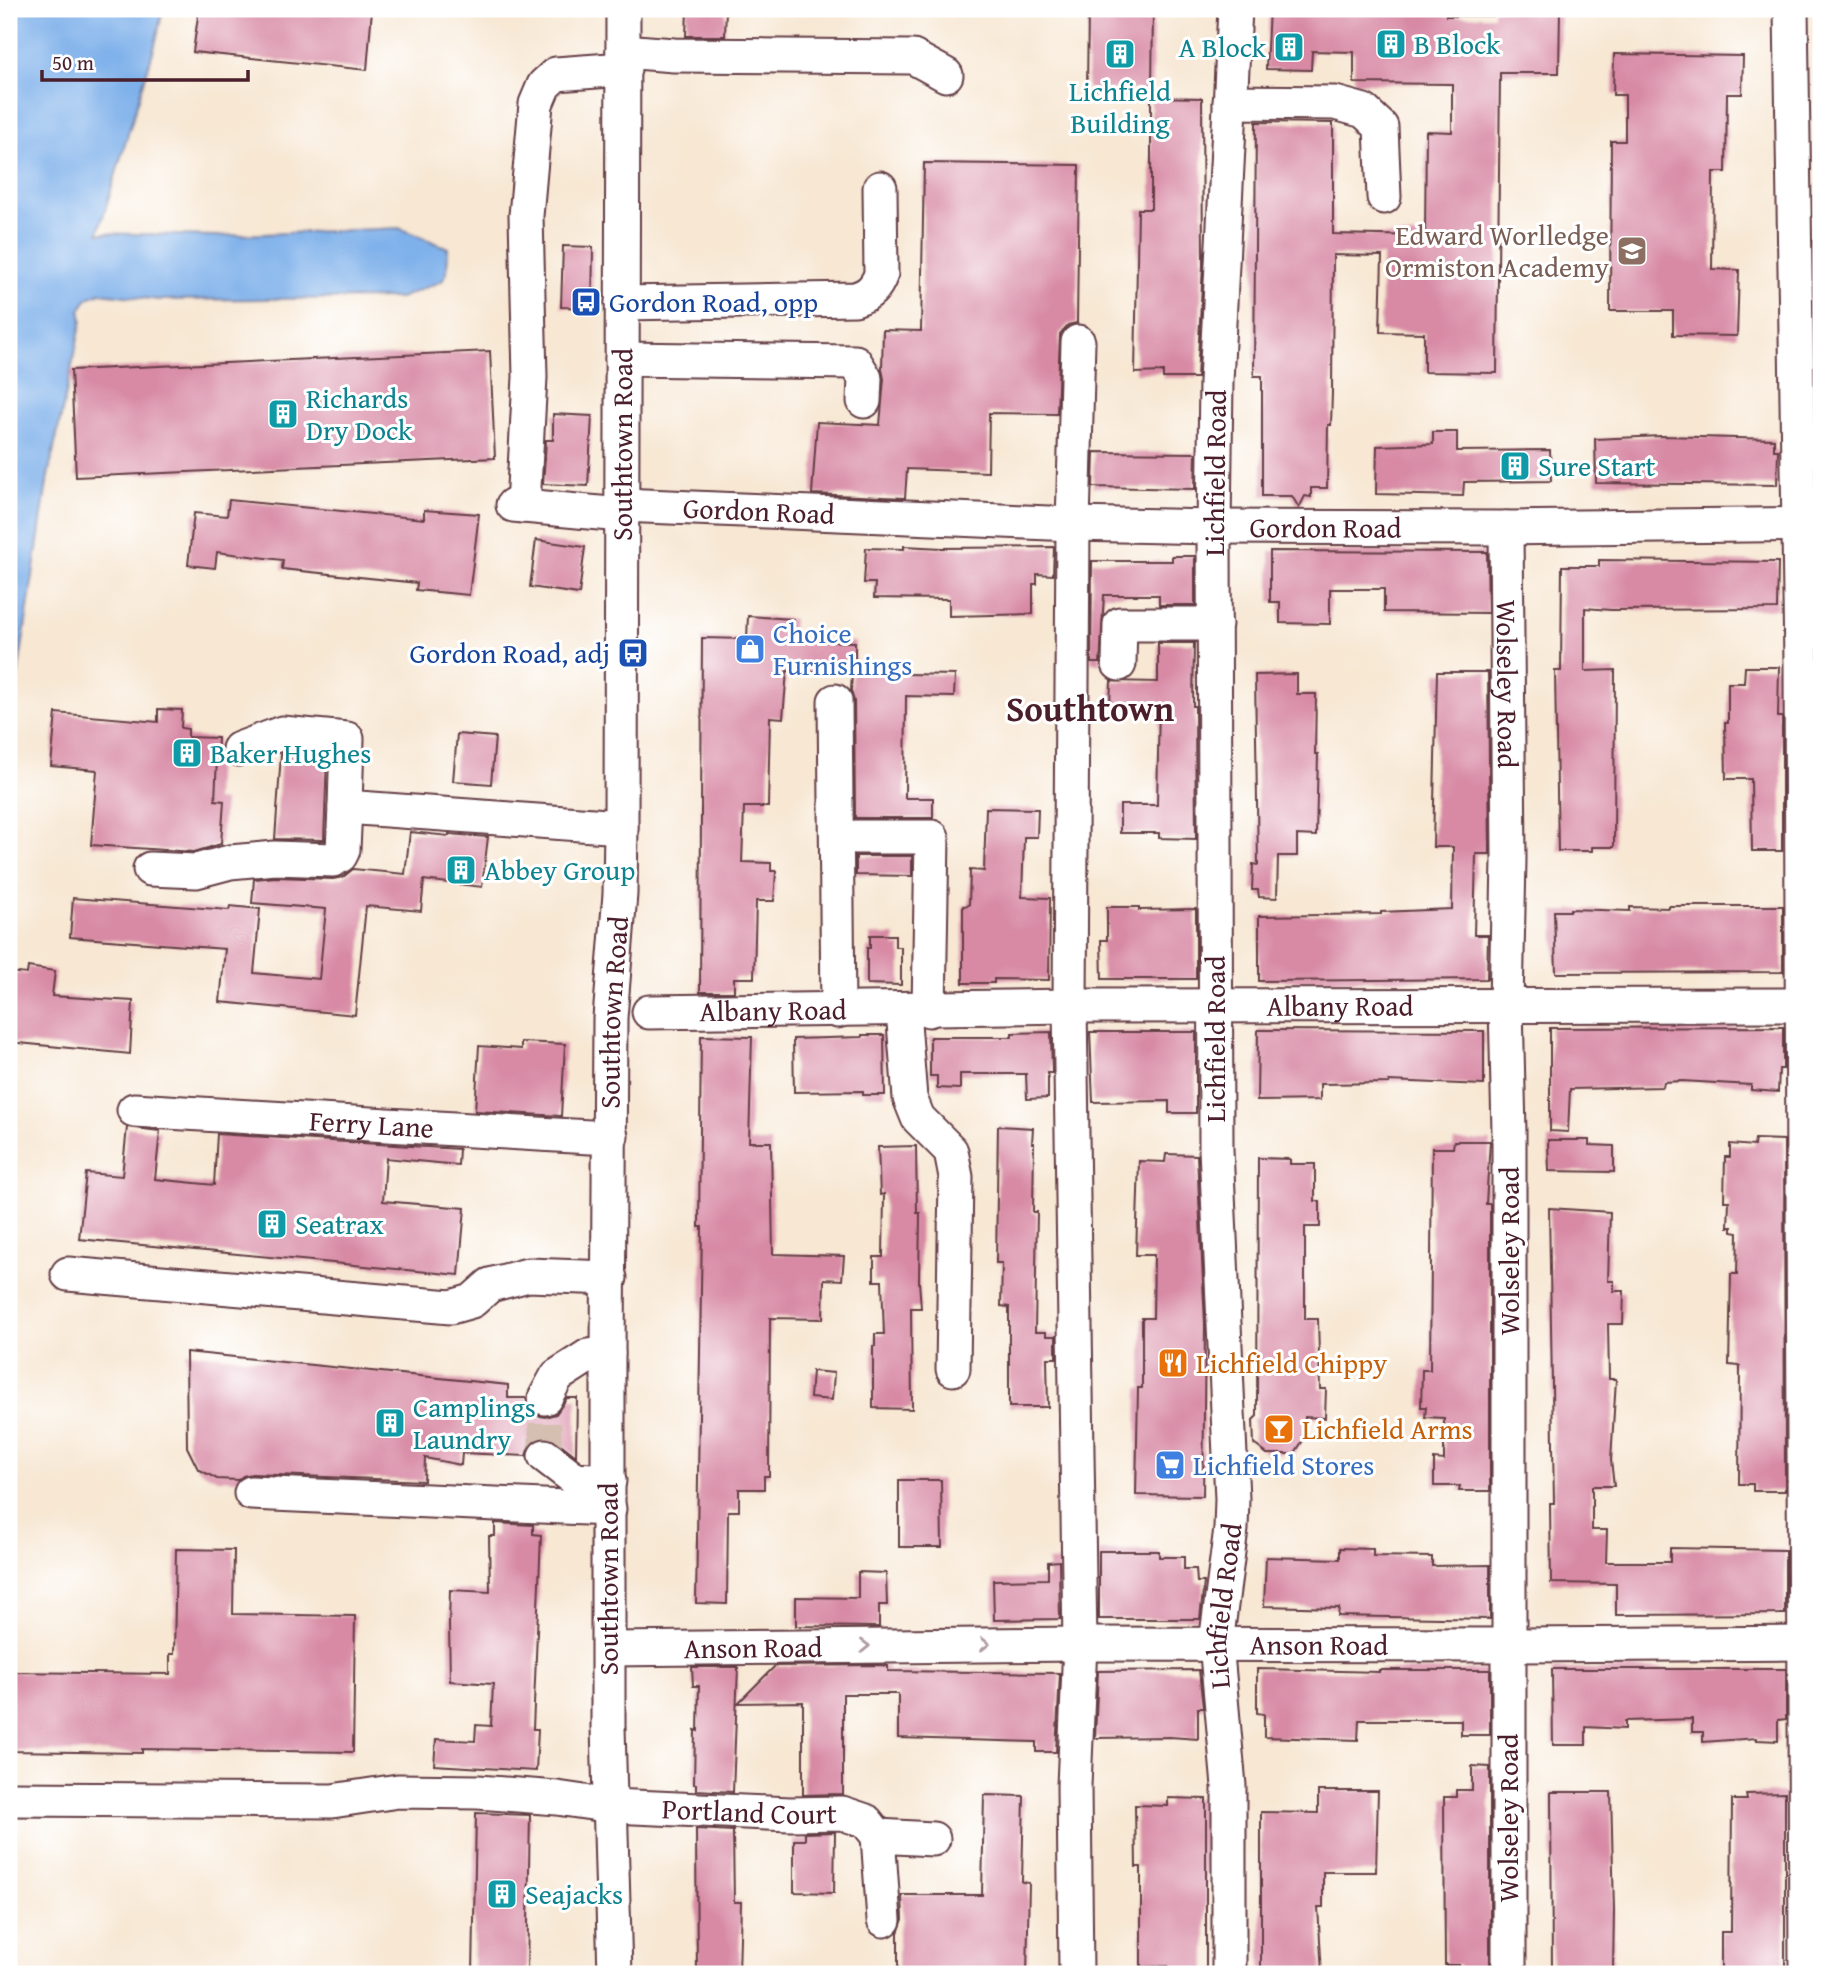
<svg xmlns="http://www.w3.org/2000/svg" width="1830" height="1983" viewBox="0 0 1830 1983" font-family="'Gentium Book Plus',serif">
<style>
.water{fill:#7eb0ea;stroke:#64688a;stroke-width:2}
.building{fill:#d88aa5}
.lines{fill:none;stroke-linecap:round;stroke-linejoin:round}
.minor-tunnel{stroke:#d4bfb1;stroke-width:33;stroke-dasharray:33 17;stroke-linecap:butt}
.minor-casing{stroke:#643d44;stroke-width:37}
.minor{stroke:#fff;stroke-width:33}
.oneway{stroke:#ae9aa0}
.labels{text-anchor:middle;stroke-width:6;stroke-linejoin:round;paint-order:stroke}
.culture-label{font-size:28px;fill:#0d838f;stroke:#fff;text-anchor:start}
.education-label{font-size:28px;fill:#785e54;stroke:#fff;text-anchor:end}
.transit-label{font-size:28px;fill:#164399;stroke:#fff;text-anchor:start}
.street-label{font-size:28px;fill:#4a1f2b;stroke:#fff}
.shop-label{font-size:28px;fill:#366cbe;stroke:#fff;text-anchor:start}
.food-label{font-size:28px;fill:#c56008;stroke:#fff;text-anchor:start}
.district-label{font-size:35px;font-weight:bold;fill:#4a1f2b;stroke:#fff}
</style>
<rect width="100%" height="100%" fill="#fff"/>
<filter id="ink" filterUnits="userSpaceOnUse"><feTurbulence type="fractalNoise" baseFrequency=".0143" numOctaves="2"/><feDisplacementMap in="SourceGraphic" scale="14" xChannelSelector="R" yChannelSelector="G"/><feConvolveMatrix kernelMatrix="1 2 1 2 8 2 1 2 1" color-interpolation-filters="sRGB"/></filter>
<filter id="wash" filterUnits="userSpaceOnUse"><feTurbulence type="fractalNoise" baseFrequency=".00686" numOctaves="4" result="noise"/><feDisplacementMap in="SourceGraphic" scale="28" xChannelSelector="R" yChannelSelector="G"/><feGaussianBlur stdDeviation="1.57" result="paint"/><feColorMatrix in="noise" values="0 0 0 0 0 0 0 0 0 0 0 0 0 0 0 0 0 1.4 0 .05"/><feComposite in="paint" operator="in"/></filter>
<g filter="url(#wash)">
<rect width="100%" height="100%" fill="#f7e7d3"/>
<polygon class="water" points="9,9 163,9 155,45 98,233 216,236 399,228 448,248 447,273 442,281 400,298 159,300 100,293 88,298 80,310 82,320 48,476 9,734"/>
<g id="blocks">
<g class="building">
<polygon points="199,9 256,14 257,9 372,9 367,70 193,52"/>
<polygon points="687,9 726,9 725,36 686,36"/>
<polygon points="1088,9 1153,9 1152,90 1087,89"/>
<polygon points="1269,9 1446,9 1446,16 1493,16 1493,9 1560,9 1559,73 1500,73 1497,373 1424,372 1424,333 1380,332 1382,256 1333,255 1332,392 1331,425 1328,425 1327,488 1311,488 1311,497 1305,496 1299,508 1292,496 1262,496 1262,376 1254,376 1256,122 1333,123 1333,234 1425,236 1426,131 1452,132 1452,84 1354,83 1354,52 1312,51 1311,70 1266,69"/>
<polygon points="1614,54 1743,56 1742,94 1727,94 1726,172 1713,172 1712,269 1739,270 1737,336 1673,335 1673,311 1610,311 1611,141 1625,141 1625,95 1613,95"/>
<polygon points="1151,97 1202,98 1203,265 1197,378 1163,378 1163,372 1135,373 1138,209 1151,209"/>
<polygon points="924,163 1079,165 1077,323 1068,325 1060,334 1057,414 989,413 988,472 907,469 905,498 812,494 817,422 880,425 884,379 882,369 883,330 921,331"/>
<polygon points="563,246 593,247 592,308 561,307"/>
<polygon points="490,351 495,458 76,477 71,370"/>
<polygon points="553,414 592,416 588,486 543,484 546,440 553,440"/>
<polygon points="1433,432 1457,432 1457,451 1550,450 1551,481 1464,482 1463,496 1376,494 1377,446 1433,444"/>
<polygon points="1661,436 1774,439 1774,450 1778,450 1777,485 1596,483 1595,439"/>
<polygon points="1094,452 1196,453 1195,489 1093,487"/>
<polygon points="229,500 424,519 424,510 479,514 469,595 416,590 417,583 282,569 283,560 217,552 215,568 188,565 194,513 227,516"/>
<polygon points="536,540 585,547 579,594 530,587"/>
<polygon points="904,546 942,548 1054,547 1053,575 1037,574 1037,584 1033,584 1033,614 949,616 949,599 874,598 875,583 864,583 866,548 904,549"/>
<polygon points="1270,551 1487,552 1488,613 1384,612 1384,589 1330,589 1330,624 1280,623 1280,602 1270,602"/>
<polygon points="1172,556 1195,556 1195,605 1159,605 1159,595 1104,595 1100,663 1091,663 1092,561 1172,561"/>
<polygon points="1599,560 1778,562 1777,609 1611,610 1585,608 1585,671 1615,670 1614,847 1592,847 1592,851 1558,851 1555,671 1561,671 1562,566 1599,566"/>
<polygon points="748,616 793,619 792,636 803,636 803,641 855,642 855,673 955,675 954,697 906,696 905,798 933,798 933,818 855,818 854,701 851,691 852,674 787,671 783,718 770,717 768,807 744,807 742,862 771,863 771,871 776,871 774,901 756,901 754,978 734,978 734,992 700,992 702,638 747,639"/>
<polygon points="1158,643 1194,643 1193,706 1195,706 1196,839 1159,838 1159,833 1120,833 1120,805 1157,805 1159,706 1110,706 1111,681 1158,682"/>
<polygon points="1745,667 1779,667 1778,717 1782,717 1782,851 1752,851 1751,779 1726,779 1725,723 1728,723 1728,683 1744,683"/>
<polygon points="1437,672 1488,672 1490,854 1476,854 1474,935 1488,935 1487,979 1259,981 1259,916 1381,914 1381,912 1452,909 1453,847 1433,847"/>
<polygon points="1297,674 1297,694 1316,694 1315,754 1318,754 1316,836 1297,835 1297,856 1278,856 1277,898 1259,897 1258,890 1252,890 1253,864 1258,865 1255,675"/>
<polygon points="158,709 182,710 181,728 188,729 188,737 218,738 215,800 224,801 221,844 194,852 91,845 97,770 51,766 56,713 158,722"/>
<polygon points="457,734 495,737 491,784 453,781"/>
<polygon points="285,753 327,757 324,840 275,839 281,754"/>
<polygon points="986,808 1038,809 1037,837 1024,837 1022,897 1050,898 1049,980 994,979 994,983 963,983 963,906 969,905 970,870 984,871"/>
<polygon points="410,832 449,836 449,834 488,837 482,887 424,880 421,911 366,906 355,1015 220,1002 225,949 70,937 73,898 229,910 230,906 260,909 254,973 319,979 326,909 252,903 254,879 276,877 333,879 343,877 353,869 405,874"/>
<polygon points="856,856 912,856 912,876 856,875"/>
<polygon points="1669,906 1783,906 1783,972 1556,973 1554,911 1570,911 1570,909 1630,911 1630,907 1669,908"/>
<polygon points="1107,907 1139,907 1139,910 1196,909 1196,979 1102,979 1101,940 1107,940"/>
<polygon points="870,935 895,935 895,947 901,947 901,985 867,984 867,948 870,948"/>
<polygon points="28,967 55,971 52,996 133,1001 130,1054 9,1042 9,972 27,974"/>
<polygon points="1783,1027 1783,1069 1779,1069 1778,1092 1751,1090 1751,1085 1682,1081 1664,1082 1663,1087 1570,1089 1568,1132 1550,1131 1550,1028"/>
<polygon points="1258,1030 1484,1031 1484,1085 1389,1081 1389,1083 1320,1084 1320,1100 1257,1101"/>
<polygon points="1051,1032 1052,1073 1048,1073 1048,1098 1027,1099 1026,1074 960,1074 960,1089 937,1088 937,1076 930,1076 930,1037 1012,1037 1012,1033"/>
<polygon points="1090,1032 1196,1032 1196,1113 1169,1113 1169,1101 1093,1102"/>
<polygon points="862,1035 884,1035 885,1095 863,1095 863,1091 794,1092 793,1039 862,1037"/>
<polygon points="701,1036 752,1037 749,1142 771,1142 773,1254 844,1256 842,1280 824,1279 823,1319 770,1318 769,1476 764,1476 764,1489 739,1489 739,1511 728,1511 727,1604 696,1603 702,1227 699,1227"/>
<polygon points="521,1042 565,1044 561,1116 475,1111 479,1046 521,1049"/>
<polygon points="998,1126 1033,1128 1032,1143 1034,1143 1033,1212 1037,1212 1035,1332 1046,1332 1046,1336 1056,1336 1056,1358 1047,1358 1048,1407 1009,1407 1009,1307 1001,1306 1002,1263 996,1263"/>
<polygon points="127,1127 160,1131 155,1179 214,1185 217,1134 459,1149 458,1165 386,1158 383,1201 465,1208 459,1275 79,1239 86,1173 122,1176"/>
<polygon points="1755,1139 1784,1140 1785,1491 1753,1491 1753,1484 1739,1484 1740,1366 1729,1365 1731,1274 1737,1274 1738,1233 1732,1232 1732,1227 1728,1227 1729,1201 1724,1201 1725,1157 1730,1157 1730,1144 1754,1146"/>
<polygon points="1548,1140 1589,1140 1589,1145 1614,1146 1614,1172 1549,1171"/>
<polygon points="1454,1141 1490,1141 1486,1204 1490,1204 1490,1491 1459,1491 1460,1486 1434,1486 1434,1459 1444,1460 1444,1418 1425,1417 1426,1407 1421,1407 1422,1370 1430,1370 1432,1148 1453,1148"/>
<polygon points="916,1146 917,1213 920,1213 919,1281 921,1308 911,1308 912,1409 873,1408 873,1346 875,1346 875,1334 884,1334 882,1281 874,1281 874,1257 883,1257 884,1194 880,1195 878,1147"/>
<polygon points="1166,1154 1197,1155 1205,1324 1203,1496 1136,1495 1138,1388 1142,1388 1142,1318 1153,1318 1154,1255 1136,1255 1139,1161 1165,1162"/>
<polygon points="1258,1158 1290,1159 1290,1164 1315,1164 1315,1201 1320,1201 1320,1227 1305,1227 1305,1319 1318,1319 1320,1389 1326,1389 1325,1418 1305,1417 1304,1439 1294,1454 1267,1454 1254,1444 1253,1420 1257,1416"/>
<polygon points="1549,1208 1610,1212 1608,1281 1614,1281 1614,1291 1624,1291 1623,1324 1608,1324 1609,1379 1616,1379 1611,1460 1614,1486 1592,1486 1592,1530 1607,1530 1606,1562 1670,1562 1670,1548 1785,1550 1785,1614 1616,1615 1616,1584 1551,1583 1550,1503 1554,1503"/>
<polygon points="186,1352 508,1385 508,1398 526,1398 529,1409 536,1415 545,1417 556,1414 567,1398 577,1398 576,1456 557,1441 547,1437 538,1438 530,1444 526,1456 462,1453 461,1465 425,1458 424,1481 252,1474 243,1476 238,1480 217,1479 198,1469 187,1447"/>
<polygon points="812,1371 834,1373 832,1400 810,1398"/>
<polygon points="899,1480 941,1480 942,1547 899,1547"/>
<polygon points="495,1523 533,1525 533,1534 541,1535 533,1729 538,1729 536,1771 434,1765 436,1739 475,1741 476,1725 491,1726 493,1684 450,1681 449,1624 450,1590 490,1592 489,1536 495,1536"/>
<polygon points="1340,1548 1373,1549 1373,1556 1432,1557 1432,1566 1490,1565 1490,1619 1338,1616 1339,1608 1264,1606 1266,1557 1340,1559"/>
<polygon points="176,1549 234,1550 233,1614 355,1616 353,1752 142,1749 142,1753 9,1751 9,1672 170,1674 170,1654 174,1654"/>
<polygon points="1099,1551 1159,1551 1159,1557 1184,1557 1184,1569 1196,1569 1197,1582 1204,1582 1200,1619 1099,1619"/>
<polygon points="1059,1561 1060,1619 994,1620 993,1580 1048,1579 1048,1562"/>
<polygon points="858,1572 886,1573 887,1605 879,1605 879,1627 796,1626 796,1597 858,1598"/>
<polygon points="879,1665 888,1666 888,1671 1060,1673 1056,1752 1036,1752 1036,1742 898,1738 898,1694 843,1694 843,1794 803,1795 803,1702 738,1703 775,1666"/>
<polygon points="692,1667 738,1667 733,1792 696,1790 696,1784 694,1784 695,1730 698,1731 699,1686 693,1686"/>
<polygon points="1257,1669 1379,1672 1379,1670 1490,1670 1490,1735 1461,1735 1461,1720 1359,1720 1358,1740 1264,1737 1264,1714 1257,1713"/>
<polygon points="1552,1669 1786,1669 1786,1719 1778,1720 1778,1741 1757,1740 1757,1738 1703,1742 1703,1732 1692,1732 1692,1719 1625,1721 1625,1729 1586,1727 1586,1745 1553,1745"/>
<polygon points="1199,1670 1203,1708 1198,1708 1198,1739 1170,1737 1095,1738 1098,1671"/>
<polygon points="1472,1766 1490,1767 1490,1974 1459,1974 1459,1965 1445,1965 1444,1797 1456,1797 1456,1790 1472,1790"/>
<polygon points="1318,1791 1378,1791 1376,1872 1323,1872 1323,1907 1318,1907 1322,1974 1261,1974 1261,1812 1318,1813"/>
<polygon points="1551,1792 1611,1792 1614,1910 1613,1971 1591,1971 1591,1974 1552,1974"/>
<polygon points="1785,1793 1785,1974 1721,1974 1721,1932 1731,1932 1732,1800 1747,1800 1746,1794"/>
<polygon points="984,1795 1024,1796 1022,1882 1029,1883 1027,1974 898,1974 898,1933 903,1919 902,1895 982,1895"/>
<polygon points="1168,1798 1206,1799 1206,1974 1168,1974 1168,1966 1141,1967 1141,1867 1136,1867 1135,1805 1168,1806"/>
<polygon points="476,1813 530,1815 527,1974 473,1974"/>
<polygon points="696,1829 733,1831 734,1902 741,1902 739,1974 697,1974"/>
<polygon points="835,1832 834,1893 794,1892 794,1840 805,1840 805,1833"/>
</g>
</g>
</g>
<g filter="url(#ink)">
<use href="#blocks" fill-opacity="0" stroke="#643d44" stroke-width="2"/>
<g class="lines">
<polyline class="minor-tunnel" points="545,1456 545,1398"/>
<g class="minor-casing">
<g id="minor">
<polyline points="1791,9 1801,662 1806,1974"/>
<polyline points="623,51 674,55 913,57 946,75"/>
<polyline points="1230,102 1335,103 1364,111 1381,127 1384,197"/>
<path d="M622,303L855,299C869,295 876,288 881,274L880,188"/>
<polyline points="622,359 855,362 865,378 864,401"/>
<polyline points="513,505 621,515"/>
<path id="s1" d="M621,505L1073,524L1214,527L1506,528L1821,524"/>
<polyline points="523,506 530,377 526,216 536,104 544,85 556,74 624,69"/>
<path id="s2" d="M1506,528L1509,859L1506,1005L1509,1132V1974"/>
<polyline points="1119,664 1120,624 1215,624"/>
<polyline points="835,701 838,1011"/>
<polyline points="239,749 282,733 347,739 345,807 621,827"/>
<polyline points="856,837 932,837 929,1010"/>
<polyline points="150,869 196,871 230,862 275,858 333,860 340,856 343,850 345,807"/>
<polyline points="903,1010 910,1098 918,1118 951,1151 956,1177 953,1369"/>
<path id="s3" d="M649,1012L1070,1006L1821,1005"/>
<path id="s4" d="M134,1110L590,1137L611,1136"/>
<polyline points="68,1274 451,1307 472,1301 490,1285 528,1275 610,1278"/>
<polyline points="545,1398 557,1376 588,1356 608,1354"/>
<polyline points="545,1456 575,1479 609,1481"/>
<polyline points="251,1493 609,1509"/>
<path id="s5" d="M609,1649L1080,1644L1507,1645L1821,1643"/>
<path id="s6" d="M9,1799L332,1801L398,1791L478,1792L557,1798L612,1806L790,1814L842,1813L866,1821L878,1836L884,1920"/>
<polyline points="878,1836 933,1839"/>
<path id="s7" d="M615,1974L608,1727V1354L610,1018L620,894L621,827L623,9"/>
<polyline points="1076,1974 1074,1786 1080,1644 1070,1006 1073,524 1078,342"/>
<path id="s8" d="M1229,1974V1786L1216,1643L1231,1529L1232,1499L1216,1149L1214,527L1216,382L1235,9"/>
</g>
</g>
<use href="#minor" class="minor"/>
</g>
<defs><path id="oneway-chevron" d="M-2-3.5L2.5 0L-2 3.5" fill="none" stroke-width="1.6" stroke-linecap="round" stroke-linejoin="round" transform="scale(1.75)"/></defs>
<g class="oneway">
<use href="#oneway-chevron" transform="translate(985 1644)"/>
<use href="#oneway-chevron" transform="translate(865 1646) rotate(-1)"/>
</g>
</g>
<defs>
<g id="building-square" transform="scale(1.575)"><rect x="-9" y="-9" width="18" height="18" rx="4" fill="#0f9aa8" stroke="#fff"/><path d="M-4-6H4V6H1V3H-1V6H-4ZM-2.5-4.3h1.7v1.8h-1.7ZM.8-4.3h1.7v1.8H.8ZM-2.5-1h1.7V.8h-1.7ZM.8-1h1.7V.8H.8Z" fill="#fff"/></g>
<g id="school-square" transform="scale(1.575)"><rect x="-9" y="-9" width="18" height="18" rx="4" fill="#8d6e63" stroke="#fff"/><path d="M0-5L7-2L0 1L-7-2ZM-4 1L0 2.5L4 1V4Q0 6-4 4Z" fill="#fff"/></g>
<g id="bus-square" transform="scale(1.575)"><rect x="-9" y="-9" width="18" height="18" rx="4" fill="#1a4fb4" stroke="#fff"/><path d="M-5-6H5V4H4V6H2V4H-2V6H-4V4H-5ZM-3.5-4V0h7V-4ZM-3.5 1.2v1.5H-2V1.2ZM2 1.2v1.5H3.5V1.2Z" fill="#fff"/></g>
<g id="shop-square" transform="scale(1.575)"><rect x="-9" y="-9" width="18" height="18" rx="4" fill="#3f7fe0" stroke="#fff"/><path d="M-5-2.5h2.3a2.7 3.5 0 0 1 5.4 0H5L5.5 6h-11ZM-1.5-2.5h3a1.5 2.3 0 0 0-3 0Z" fill="#fff"/></g>
<g id="restaurant-square" transform="scale(1.575)"><rect x="-9" y="-9" width="18" height="18" rx="4" fill="#e8710a" stroke="#fff"/><path d="M-5-6h1v4h1v-4h1v4h1v-4h1v5L-1.5 .5V6h-2V.5L-5-1ZM5-6V6H3V1.5H1.5Q1.5-4 5-6Z" fill="#fff"/></g>
<g id="bar-square" transform="scale(1.575)"><rect x="-9" y="-9" width="18" height="18" rx="4" fill="#e8710a" stroke="#fff"/><path d="M-6-5H6L.8 .8V4.5H3.5V6h-7V4.5H-.8V.8Z" fill="#fff"/></g>
<g id="supermarket-square" transform="scale(1.575)"><rect x="-9" y="-9" width="18" height="18" rx="4" fill="#3f7fe0" stroke="#fff"/><path d="M-6-5.5h2.5l.6 2H6L4.5 2H-2.5L-4.4-4H-6ZM-1.5 3.2a1.3 1.3 0 1 0 .1 0ZM3 3.2a1.3 1.3 0 1 0 .1 0Z" fill="#fff"/></g>
</defs>
<g fill-rule="evenodd">
<use href="#building-square" x="1391" y="44"/>
<use href="#building-square" x="1289" y="47"/>
<use href="#building-square" x="1120" y="54"/>
<use href="#school-square" x="1632" y="251"/>
<use href="#bus-square" x="586" y="302"/>
<use href="#building-square" x="283" y="414"/>
<use href="#building-square" x="1515" y="466"/>
<use href="#shop-square" x="750" y="649"/>
<use href="#bus-square" x="633" y="653"/>
<use href="#building-square" x="187" y="753"/>
<use href="#building-square" x="461" y="870"/>
<use href="#building-square" x="272" y="1224"/>
<use href="#restaurant-square" x="1173" y="1363"/>
<use href="#building-square" x="390" y="1423"/>
<use href="#bar-square" x="1279" y="1429"/>
<use href="#supermarket-square" x="1170" y="1465"/>
<use href="#building-square" x="502" y="1894"/>
</g>
<g class="labels">
<g class="culture-label">
<text x="1414" y="54">B Block</text>
<text x="1266" y="57" text-anchor="end">A Block</text>
<text x="1120" y="101" text-anchor="middle">Lichfield<tspan x="1120" dy="32">Building</tspan></text>
<text x="306" y="408">Richards<tspan x="306" dy="32">Dry Dock</tspan></text>
<text x="1538" y="476">Sure Start</text>
<text x="210" y="763">Baker Hughes</text>
<text x="484" y="880">Abbey Group</text>
<text x="295" y="1234">Seatrax</text>
<text x="413" y="1417">Camplings<tspan x="413" dy="32">Laundry</tspan></text>
<text x="525" y="1904">Seajacks</text>
</g>
<g class="education-label">
<text x="1609" y="245">Edward Worlledge<tspan x="1609" dy="32">Ormiston Academy</tspan></text>
</g>
<g class="transit-label">
<text x="609" y="312">Gordon Road, opp</text>
<text x="610" y="663" text-anchor="end">Gordon Road, adj</text>
</g>
<g class="street-label">
<text dy="10" stroke="none"><textPath href="#s7" startOffset="1530">Southtown Road</textPath></text>
<text dy="10" stroke="none"><textPath href="#s8" startOffset="1503">Lichfield Road</textPath></text>
<text dy="10" stroke="none"><textPath href="#s1" startOffset="138">Gordon Road</textPath></text>
<text dy="10" stroke="none"><textPath href="#s1" startOffset="705">Gordon Road</textPath></text>
<text dy="10" stroke="none"><textPath href="#s2" startOffset="156">Wolseley Road</textPath></text>
<text dy="10" stroke="none"><textPath href="#s3" startOffset="691">Albany Road</textPath></text>
<text dy="10" stroke="none"><textPath href="#s3" startOffset="124">Albany Road</textPath></text>
<text dy="10" stroke="none"><textPath href="#s7" startOffset="962">Southtown Road</textPath></text>
<text transform="translate(1215 1039) rotate(-90)" y="10">Lichfield Road</text>
<text dy="10" stroke="none"><textPath href="#s4" startOffset="238">Ferry Lane</textPath></text>
<text transform="translate(1509 1251) rotate(-90)" y="10">Wolseley Road</text>
<text transform="translate(608 1579) rotate(-90)" y="10">Southtown Road</text>
<text dy="10" stroke="none"><textPath href="#s8" startOffset="369">Lichfield Road</textPath></text>
<text dy="10" stroke="none"><textPath href="#s5" startOffset="710">Anson Road</textPath></text>
<text dy="10" stroke="none"><textPath href="#s5" startOffset="144">Anson Road</textPath></text>
<text dy="10" stroke="none"><textPath href="#s6" startOffset="742">Portland Court</textPath></text>
<text transform="translate(1508 1818) rotate(-90)" y="10">Wolseley Road</text>
</g>
<g class="shop-label">
<text x="773" y="643">Choice<tspan x="773" dy="32">Furnishings</tspan></text>
<text x="1193" y="1475">Lichfield Stores</text>
</g>
<g class="food-label">
<text x="1196" y="1373">Lichfield Chippy</text>
<text x="1302" y="1439">Lichfield Arms</text>
</g>
<g class="district-label">
<text x="1090" y="721">Southtown</text>
</g>
</g>
<rect width="1830" height="1983" fill="none" stroke="#fff" stroke-width="35"/>
<path d="M42 70v10h206v-10" fill="none" stroke="#4a1f2b" stroke-width="3.5"/>
<text x="52" y="70" font-size="21" fill="#4a1f2b" stroke="#ffffff" stroke-width="5" paint-order="stroke">50 m</text>
</svg>
